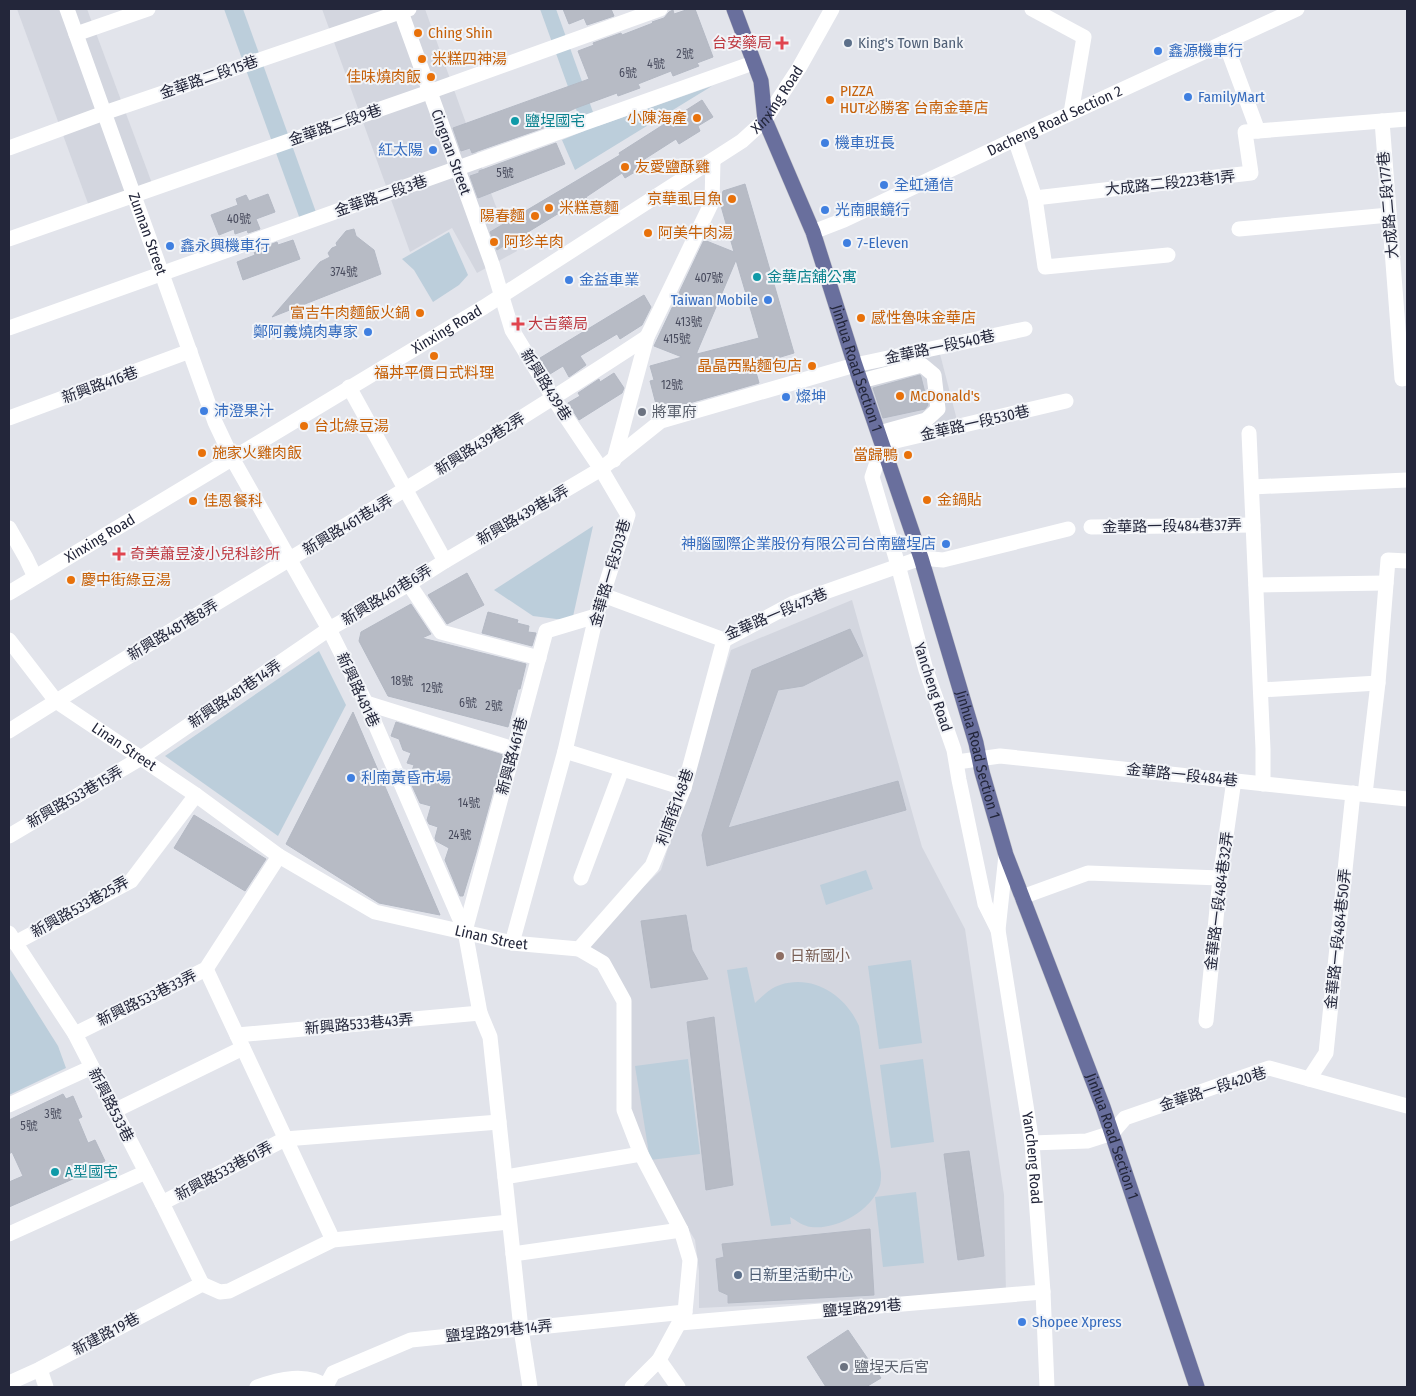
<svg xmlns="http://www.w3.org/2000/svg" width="1416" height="1396" viewBox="0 0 1416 1396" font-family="'Fira Sans Condensed','Noto Sans TC',sans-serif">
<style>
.built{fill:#d3d6df}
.green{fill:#bccedb}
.building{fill:#b7bbc5;stroke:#b4b9c4;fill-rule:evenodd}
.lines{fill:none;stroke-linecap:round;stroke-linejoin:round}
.major-casing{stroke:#c1c2c8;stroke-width:16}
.minor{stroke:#fff;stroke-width:15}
.major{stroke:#696f9d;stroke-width:15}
.food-dot{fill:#e8710a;stroke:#f2f4f8;stroke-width:2}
.health-dot{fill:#e0444e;stroke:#f2f4f8;stroke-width:2}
.service-dot{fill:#5c6f8a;stroke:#f2f4f8;stroke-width:2}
.shop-dot{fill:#3f7fe0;stroke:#f2f4f8;stroke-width:2}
.culture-dot{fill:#0f9aa8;stroke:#f2f4f8;stroke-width:2}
.worship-dot{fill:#6b7280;stroke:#f2f4f8;stroke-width:2}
.education-dot{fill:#8d6e63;stroke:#f2f4f8;stroke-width:2}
.labels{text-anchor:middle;stroke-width:4;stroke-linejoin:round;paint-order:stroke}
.number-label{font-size:12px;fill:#484b5d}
.food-label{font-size:15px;fill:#c56008;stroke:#f2f4f8;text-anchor:start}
.health-label{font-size:15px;fill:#be3a42;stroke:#f2f4f8;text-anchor:start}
.service-label{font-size:15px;fill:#4e5e75;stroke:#f2f4f8;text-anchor:start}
.shop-label{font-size:15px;fill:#366cbe;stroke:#f2f4f8;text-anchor:start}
.street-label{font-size:15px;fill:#23263a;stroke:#f2f4f8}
.culture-label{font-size:15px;fill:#0d838f;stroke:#f2f4f8;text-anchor:start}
.worship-label{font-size:15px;fill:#5b616d;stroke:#f2f4f8;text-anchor:start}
.education-label{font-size:15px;fill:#785e54;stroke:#f2f4f8;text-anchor:start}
</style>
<rect width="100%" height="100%" fill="#e2e4eb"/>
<g class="built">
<polygon points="17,9 87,9 153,186 90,209"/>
<polygon points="322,9 425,9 495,204 517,251 477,273 452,228 410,252"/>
<polygon points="940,354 958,424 886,442 862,371"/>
<polygon points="852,600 922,847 965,929 1004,1195 1006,1294 699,1308 699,1271 695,1240 679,1214 630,1120 618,989 580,948 661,870 731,650"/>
</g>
<g class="green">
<polygon points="224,9 243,9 317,215 301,222"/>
<polygon points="540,9 556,9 598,126 712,86 575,170 562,140 584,131"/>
<polygon points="449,232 468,275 459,285 433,302 414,270 402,259"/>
<polygon points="593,526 572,621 533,616 494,590"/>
<polygon points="319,651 346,705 278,836 165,756"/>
<polygon points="866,870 873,889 826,905 820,885"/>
<polygon points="911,960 922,1043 879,1049 868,966"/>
<path d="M747,967L755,1003C763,996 770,988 780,985C814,974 846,996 859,1026L881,1173C881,1178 881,1184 879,1188C869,1212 836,1230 811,1227C803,1226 797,1221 790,1217L791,1224L771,1226L727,970Z"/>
<polygon points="9,968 58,1046 66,1068 9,1095"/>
<polygon points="688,1059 700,1154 650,1160 635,1066"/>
<polygon points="923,1059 934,1142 891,1148 880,1065"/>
<polygon points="916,1192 924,1263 883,1267 875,1197"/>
</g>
<g class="building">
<polygon points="563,9 611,9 614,16 587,25 584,18 569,24"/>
<polygon points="689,9 695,9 713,57 697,63 699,66 673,76 671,71 638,84 640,88 618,96 617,93 576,108 561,115 562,119 548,124 549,126 472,153 470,148 461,151 453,128 589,79 578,51 594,45 593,43 621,33 622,35 653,23 652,22 664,18 669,12 673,10 674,14"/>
<polygon points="702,100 713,117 698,126 700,131 679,144 676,139 640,162 643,167 625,178 622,173 586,197 589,202 568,215 564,210 528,232 531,236 513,247 510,242 497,250 490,232 620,155 619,153"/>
<polygon points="556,143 565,164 478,198 470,176 479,173 479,171"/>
<path d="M745,184L794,353L754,365L759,383L658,412L650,381L654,380L650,366L682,357L654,346L704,240L734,252L721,206L722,195L723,191ZM736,260L759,338L697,354V352Z"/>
<polygon points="268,194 275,212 256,219 260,229 248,233 247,230 235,234 234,229 219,235 211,215 238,205 236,199 246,195 249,201"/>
<polygon points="354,229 356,236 374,250 381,274 272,317 320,262 330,257 328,253 332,248 337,246 336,243 346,231"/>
<polygon points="293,240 300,259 243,280 237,262 255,255 254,251 277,242 278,245"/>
<polygon points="644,295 651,307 642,325 620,339 617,334 580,356 586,365 569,377 563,366 550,374 540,358"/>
<polygon points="614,373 624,388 622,393 579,420 568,403 580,396 578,393 599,379 600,382"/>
<polygon points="920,375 921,377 928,405 925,409 883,418 873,388"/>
<polygon points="467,573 484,605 447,624 428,595"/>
<polygon points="411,604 431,634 422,638 526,664 520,689 518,689 508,727 388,696 359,641 361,632"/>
<polygon points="488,612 518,620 517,623 529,626 528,632 536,633 532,646 482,633"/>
<polygon points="850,629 863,656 803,686 778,690 728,828 898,781 906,810 707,866 702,835 752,670"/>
<polygon points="353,712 440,915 379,903 286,844"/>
<polygon points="396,722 503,755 476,853 463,896 460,896 445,860 449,848 436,841 435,838 438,827 429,824 427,820 431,806 420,803 409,779 414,765 407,763 411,753 403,750 399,739 391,736"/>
<polygon points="194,815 266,859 245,891 174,848"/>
<polygon points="686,915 692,950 708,979 651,988 641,921"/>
<polygon points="714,1017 733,1185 706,1190 687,1022"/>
<polygon points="63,1094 66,1099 73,1096 82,1117 78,1119 88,1143 95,1140 105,1161 97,1165 98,1168 9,1207 9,1182 23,1176 12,1152 9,1154 9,1120"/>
<polygon points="969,1151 984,1256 958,1260 944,1154"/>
<polygon points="870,1229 874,1295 728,1303 728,1295 719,1291 716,1259 724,1257 722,1244"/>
<polygon points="848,1330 881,1378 866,1387 826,1387 807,1357"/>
</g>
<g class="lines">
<g class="major-casing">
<g id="major">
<path id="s6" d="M734,9L761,81L765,120L813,232L855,365L921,558L976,743L982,772L1006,855L1103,1107L1197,1387"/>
</g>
</g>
<g class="minor">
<path id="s1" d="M67,9L215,422L232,458L329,629L366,703L465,931L480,1013L490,1037L521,1329L530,1387"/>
<polyline points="1032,9 1084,37 1071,113"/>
<polyline points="76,34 148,9"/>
<polyline points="1225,42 1258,131 1407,119"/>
<polyline points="1382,121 1402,379 1407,378"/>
<polyline points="1015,139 1035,198 1045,267 1168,255"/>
<polyline points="9,148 104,113 409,9"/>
<polyline points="1035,198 1251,173 1245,132 1258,131"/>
<polyline points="1239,229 1389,215"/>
<path id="s2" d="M813,232L844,220L1015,139L1297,9"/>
<polyline points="9,239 429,92 660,9"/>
<polyline points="9,328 753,63"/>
<polyline points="861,381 922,365 934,375 938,409 926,420 879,433"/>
<polyline points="349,387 445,561"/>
<polyline points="9,418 190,351"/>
<polyline points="1249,433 1263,749 1263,784"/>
<polyline points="614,460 647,337 712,202 713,161"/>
<polyline points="1252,487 1407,480"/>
<polyline points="1091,527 1253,525"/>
<polyline points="9,528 26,558 35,577"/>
<polyline points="409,584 441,632 539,658"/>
<polyline points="1256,585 1386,583"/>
<path id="s3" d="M9,593L484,307L742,141L765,120L799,68L832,9"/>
<polyline points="603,595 724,640 794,603 921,558 943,560 1068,529"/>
<path id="s4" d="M9,640L56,701L196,795L279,856L375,912L512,943L579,949L603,963L624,1001V1110L641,1154L681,1230L690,1260L685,1312L659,1360L632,1387"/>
<polyline points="1261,690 1378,683"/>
<polyline points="366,703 514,749"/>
<path d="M9,731C220,597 438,475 647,337"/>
<polyline points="565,751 684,788"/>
<polyline points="957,762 1000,756 1407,799"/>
<polyline points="1365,794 1378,683 1388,560 1407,561"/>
<polyline points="9,836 141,758 329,629 409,584 445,561 601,469 554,399 512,330 492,264 400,9"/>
<path id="s5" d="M1006,855L998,930L1032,1143L1043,1292L1047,1387"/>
<polyline points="581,878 622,769"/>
<polyline points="1022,897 1088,873 1220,878"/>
<polyline points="998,930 985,904 959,780 954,750 926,670 898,565 872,477 883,444 1066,401"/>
<polyline points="465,931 546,631 596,616"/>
<polyline points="9,933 75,1034 162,1203 202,1284"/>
<polyline points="15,943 131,881 196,795"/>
<polyline points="512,943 565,751 596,616 628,515 601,469 661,421 855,365 1025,329"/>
<polyline points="579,949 652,866 684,788 724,640"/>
<polyline points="206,969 333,1240"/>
<polyline points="1206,1021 1220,878 1234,780"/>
<polyline points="75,1034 206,969 279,856"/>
<polyline points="237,1035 480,1013"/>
<polyline points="1309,1079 1326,1053 1353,793"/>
<polyline points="9,1105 92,1067"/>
<polyline points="114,1111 243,1048"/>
<polyline points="1032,1143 1087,1141 1112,1133 1125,1118 1269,1068 1407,1106"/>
<polyline points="505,1177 641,1154"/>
<polyline points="162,1203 285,1139 499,1122"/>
<polyline points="9,1234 146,1172"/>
<polyline points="513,1254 681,1230"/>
<polyline points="202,1284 220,1292 229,1291 333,1240 509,1222"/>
<polyline points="680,1323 1043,1292"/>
<polyline points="659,1360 678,1387"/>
<polyline points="40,1369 46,1387"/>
<polyline points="9,1383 40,1369 202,1284"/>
<polyline points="326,1386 333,1373 411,1340 685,1312"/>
<path d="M257,1387C279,1379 307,1372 327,1387"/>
</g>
<use href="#major" class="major"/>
</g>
<g class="food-dot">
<circle cx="418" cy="33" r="5"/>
<circle cx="422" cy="59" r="5"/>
<circle cx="431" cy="77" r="5"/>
<circle cx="830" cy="100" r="5"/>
<circle cx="697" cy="118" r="5"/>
<circle cx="625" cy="167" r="5"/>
<circle cx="732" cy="199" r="5"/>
<circle cx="549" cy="208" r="5"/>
<circle cx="535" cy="216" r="5"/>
<circle cx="648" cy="233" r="5"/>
<circle cx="494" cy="242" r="5"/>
<circle cx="420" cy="313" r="5"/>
<circle cx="861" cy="318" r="5"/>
<circle cx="434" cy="356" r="5"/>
<circle cx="812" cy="366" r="5"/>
<circle cx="900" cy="396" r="5"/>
<circle cx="304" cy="426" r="5"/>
<circle cx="202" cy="453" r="5"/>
<circle cx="908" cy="455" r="5"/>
<circle cx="927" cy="500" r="5"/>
<circle cx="193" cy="501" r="5"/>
<circle cx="71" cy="580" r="5"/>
</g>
<g class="health-dot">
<path d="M779.5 35.5h5v5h5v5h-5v5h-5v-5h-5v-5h5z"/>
<path d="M515.5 316.5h5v5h5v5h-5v5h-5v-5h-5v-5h5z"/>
<path d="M116.5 546.5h5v5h5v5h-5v5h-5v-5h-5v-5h5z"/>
</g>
<g class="service-dot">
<circle cx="848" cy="43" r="5"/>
<circle cx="738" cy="1275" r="5"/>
</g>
<g class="shop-dot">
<circle cx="1158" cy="51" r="5"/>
<circle cx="1188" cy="97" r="5"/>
<circle cx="825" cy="143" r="5"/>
<circle cx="433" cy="150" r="5"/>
<circle cx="884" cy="185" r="5"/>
<circle cx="825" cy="210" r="5"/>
<circle cx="847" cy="243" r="5"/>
<circle cx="170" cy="246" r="5"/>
<circle cx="569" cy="280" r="5"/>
<circle cx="768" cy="300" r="5"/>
<circle cx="368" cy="332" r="5"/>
<circle cx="786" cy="397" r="5"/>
<circle cx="204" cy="411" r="5"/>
<circle cx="946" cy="544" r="5"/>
<circle cx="351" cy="778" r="5"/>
<circle cx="1022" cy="1322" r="5"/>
</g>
<g class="culture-dot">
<circle cx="515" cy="121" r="5"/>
<circle cx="757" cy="277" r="5"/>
<circle cx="55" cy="1172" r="5"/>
</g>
<g class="worship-dot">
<circle cx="642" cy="412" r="5"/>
<circle cx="844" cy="1367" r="5"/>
</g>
<circle class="education-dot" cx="780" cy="956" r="5"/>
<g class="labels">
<g class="number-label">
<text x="685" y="58">2號</text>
<text x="656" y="68">4號</text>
<text x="628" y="77">6號</text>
<text x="505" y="177">5號</text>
<text x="239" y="223">40號</text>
<text x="344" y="276">374號</text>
<text x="709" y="282">407號</text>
<text x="689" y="326">413號</text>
<text x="677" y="343">415號</text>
<text x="672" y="389">12號</text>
<text x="402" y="685">18號</text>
<text x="432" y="692">12號</text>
<text x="468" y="707">6號</text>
<text x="494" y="710">2號</text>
<text x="469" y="807">14號</text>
<text x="460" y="839">24號</text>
<text x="53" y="1118">3號</text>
<text x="29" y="1130">5號</text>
</g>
<g class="food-label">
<text x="428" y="38">Ching Shin</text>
<text x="432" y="64">米糕四神湯</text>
<text x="421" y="82" text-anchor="end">佳味燒肉飯</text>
<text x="840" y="96">PIZZA<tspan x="840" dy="17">HUT必勝客 台南金華店</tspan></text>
<text x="687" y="123" text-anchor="end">小陳海產</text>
<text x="635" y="172">友愛鹽酥雞</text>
<text x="722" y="204" text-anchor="end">京華虱目魚</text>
<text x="559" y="213">米糕意麵</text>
<text x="525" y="221" text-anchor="end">陽春麵</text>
<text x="658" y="238">阿美牛肉湯</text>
<text x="504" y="247">阿珍羊肉</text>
<text x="410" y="318" text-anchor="end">富吉牛肉麵飯火鍋</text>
<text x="871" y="323">感性魯味金華店</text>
<text x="802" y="371" text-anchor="end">晶晶西點麵包店</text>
<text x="434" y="378" text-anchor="middle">福丼平價日式料理</text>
<text x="910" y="401">McDonald's</text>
<text x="314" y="431">台北綠豆湯</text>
<text x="212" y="458">施家火雞肉飯</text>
<text x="898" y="460" text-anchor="end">當歸鴨</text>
<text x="937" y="505">金鍋貼</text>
<text x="203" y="506">佳恩餐科</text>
<text x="81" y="585">慶中街綠豆湯</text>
</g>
<g class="health-label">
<text x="772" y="48" text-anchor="end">台安藥局</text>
<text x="528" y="329">大吉藥局</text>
<text x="130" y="559">奇美蕭昱淩小兒科診所</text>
</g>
<g class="service-label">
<text x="858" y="48">King's Town Bank</text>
<text x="748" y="1280">日新里活動中心</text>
</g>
<g class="shop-label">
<text x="1168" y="56">鑫源機車行</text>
<text x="1198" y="102">FamilyMart</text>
<text x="835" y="148">機車班長</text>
<text x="423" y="155" text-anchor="end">紅太陽</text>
<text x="894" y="190">全虹通信</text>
<text x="835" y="215">光南眼鏡行</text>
<text x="857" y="248">7-Eleven</text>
<text x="180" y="251">鑫永興機車行</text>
<text x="579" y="285">金益車業</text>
<text x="758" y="305" text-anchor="end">Taiwan Mobile</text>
<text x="358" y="337" text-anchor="end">鄭阿義燒肉專家</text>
<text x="796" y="402">燦坤</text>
<text x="214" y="416">沛澄果汁</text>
<text x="936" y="549" text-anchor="end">神腦國際企業股份有限公司台南鹽埕店</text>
<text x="361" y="783">利南黃昏市場</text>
<text x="1032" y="1327">Shopee Xpress</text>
</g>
<g class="street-label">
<text transform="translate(209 77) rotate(-19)" y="5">金華路二段15巷</text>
<text dy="5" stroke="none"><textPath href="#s3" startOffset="916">Xinxing Road</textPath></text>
<text dy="5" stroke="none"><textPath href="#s2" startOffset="266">Dacheng Road Section 2</textPath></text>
<text transform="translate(335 125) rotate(-19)" y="5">金華路二段9巷</text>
<text transform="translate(451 152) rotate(70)" y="5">Cingnan Street</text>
<text transform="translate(1170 183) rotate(-6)" y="5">大成路二段223巷1弄</text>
<text transform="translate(381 196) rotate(-19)" y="5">金華路二段3巷</text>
<text transform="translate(1388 205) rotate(-95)" y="5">大成路二段177巷</text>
<text dy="5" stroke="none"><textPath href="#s1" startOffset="239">Zunnan Street</textPath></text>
<text dy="5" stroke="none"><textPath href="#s3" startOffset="511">Xinxing Road</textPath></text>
<text transform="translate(940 347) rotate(-12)" y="5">金華路一段540巷</text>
<text dy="5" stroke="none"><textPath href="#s6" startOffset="381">Jinhua Road Section 1</textPath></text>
<text transform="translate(100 385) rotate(-20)" y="5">新興路416巷</text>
<text transform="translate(546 385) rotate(58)" y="5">新興路439巷</text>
<text transform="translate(975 423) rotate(-13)" y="5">金華路一段530巷</text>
<text transform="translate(480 444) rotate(-32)" y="5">新興路439巷2弄</text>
<text transform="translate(523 515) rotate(-30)" y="5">新興路439巷4弄</text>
<text transform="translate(348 525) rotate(-31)" y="5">新興路461巷4弄</text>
<text transform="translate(1172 526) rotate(-1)" y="5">金華路一段484巷37弄</text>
<text dy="5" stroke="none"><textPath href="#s3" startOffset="106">Xinxing Road</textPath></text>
<text transform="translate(610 573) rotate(-74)" y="5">金華路一段503巷</text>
<text transform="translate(387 595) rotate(-31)" y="5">新興路461巷6弄</text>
<text transform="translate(776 614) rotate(-23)" y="5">金華路一段475巷</text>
<text transform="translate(173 630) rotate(-31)" y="5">新興路481巷8弄</text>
<text transform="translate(933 687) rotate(72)" y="5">Yancheng Road</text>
<text transform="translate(358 690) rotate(65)" y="5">新興路481巷</text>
<text transform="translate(235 694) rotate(-34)" y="5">新興路481巷14弄</text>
<text dy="5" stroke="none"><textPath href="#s4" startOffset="159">Linan Street</textPath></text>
<text dy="5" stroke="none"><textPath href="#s6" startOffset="786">Jinhua Road Section 1</textPath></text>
<text transform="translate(512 756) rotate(-75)" y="5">新興路461巷</text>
<text transform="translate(1182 775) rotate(6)" y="5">金華路一段484巷</text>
<text transform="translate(75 797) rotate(-30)" y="5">新興路533巷15弄</text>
<text transform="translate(675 807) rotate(-70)" y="5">利南街148巷</text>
<text transform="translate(1219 901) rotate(-83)" y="5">金華路一段484巷32弄</text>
<text transform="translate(80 907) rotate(-29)" y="5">新興路533巷25弄</text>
<text dy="5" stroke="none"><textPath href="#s4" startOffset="579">Linan Street</textPath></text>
<text transform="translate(1338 939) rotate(-84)" y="5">金華路一段484巷50弄</text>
<text transform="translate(147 998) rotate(-26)" y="5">新興路533巷33弄</text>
<text transform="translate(359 1024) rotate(-5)" y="5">新興路533巷43弄</text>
<text transform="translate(1213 1089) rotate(-18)" y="5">金華路一段420巷</text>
<text transform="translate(111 1105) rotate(63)" y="5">新興路533巷</text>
<text dy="5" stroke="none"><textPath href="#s6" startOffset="1191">Jinhua Road Section 1</textPath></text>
<text dy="5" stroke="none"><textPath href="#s5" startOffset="306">Yancheng Road</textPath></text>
<text transform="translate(224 1171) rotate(-28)" y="5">新興路533巷61弄</text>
<text transform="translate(862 1308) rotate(-5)" y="5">鹽埕路291巷</text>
<text transform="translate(499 1331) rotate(-6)" y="5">鹽埕路291巷14弄</text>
<text transform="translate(106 1334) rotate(-28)" y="5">新建路19巷</text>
</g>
<g class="culture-label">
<text x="525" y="126">鹽埕國宅</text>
<text x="767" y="282">金華店舖公寓</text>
<text x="65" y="1177">A型國宅</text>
</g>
<g class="worship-label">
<text x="652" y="417">將軍府</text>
<text x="854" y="1372">鹽埕天后宮</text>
</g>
<g class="education-label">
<text x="790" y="961">日新國小</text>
</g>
</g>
<rect width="1416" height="1396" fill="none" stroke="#23263a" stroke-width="20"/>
</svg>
